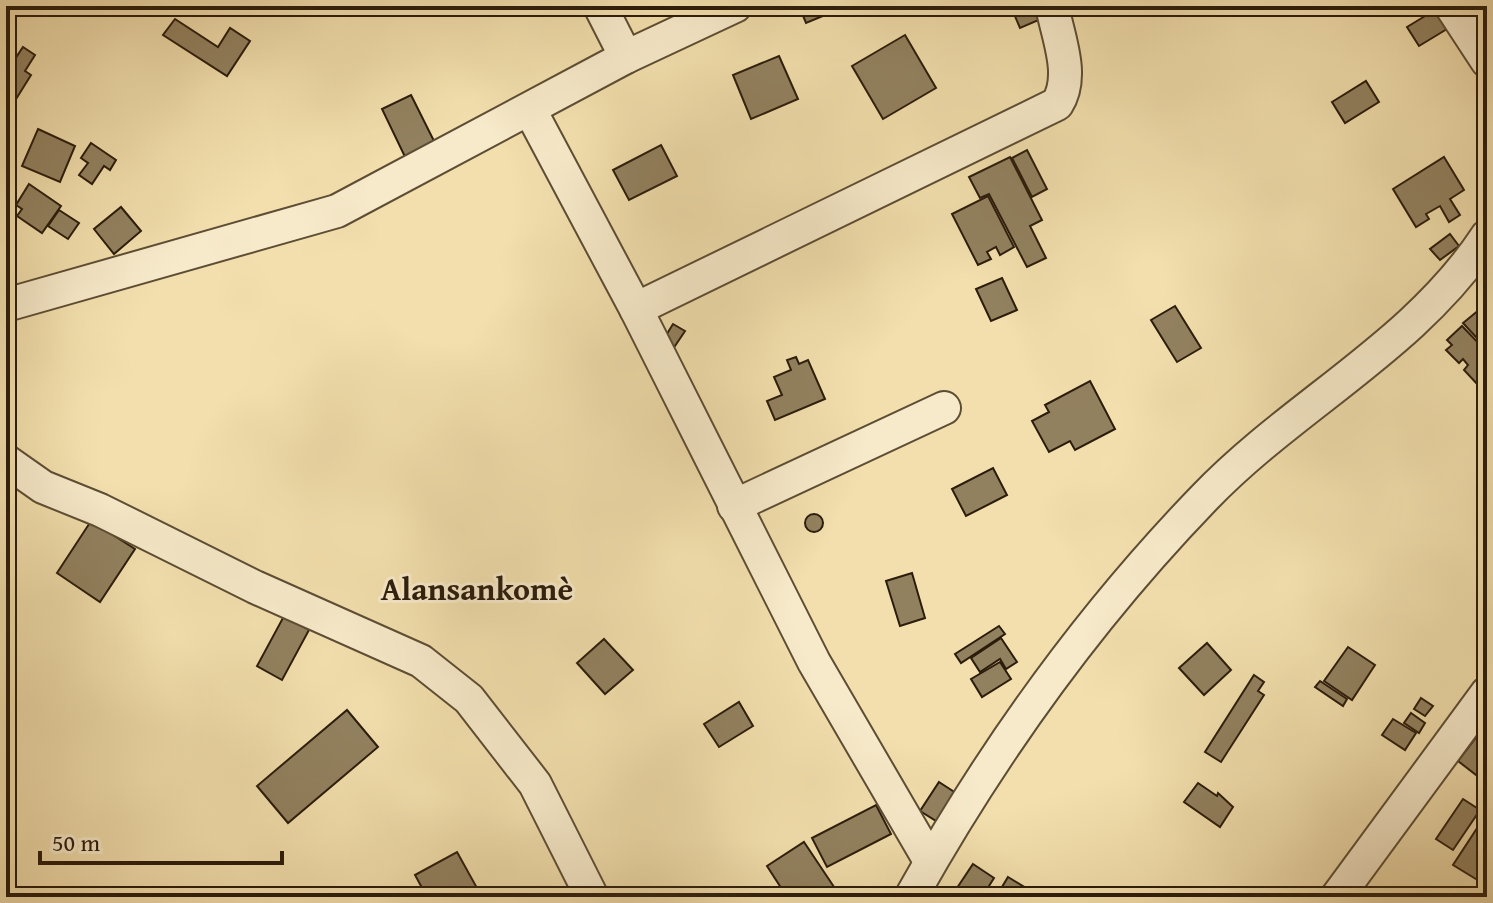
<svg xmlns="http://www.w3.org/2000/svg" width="1493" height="903" viewBox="0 0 1493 903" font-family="'Gentium Book Plus',serif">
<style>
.building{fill:#92815f;stroke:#2b1c0b;stroke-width:2}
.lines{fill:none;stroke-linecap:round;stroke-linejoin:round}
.street-casing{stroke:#5d4d34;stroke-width:36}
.street{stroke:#f7eaca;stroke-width:32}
.labels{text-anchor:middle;stroke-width:6;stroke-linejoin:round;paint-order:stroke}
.quarter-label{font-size:32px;font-weight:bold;fill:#2b1c0b;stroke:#f7eaca}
</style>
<rect width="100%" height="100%" fill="#f2dfad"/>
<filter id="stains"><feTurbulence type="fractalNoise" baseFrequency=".0025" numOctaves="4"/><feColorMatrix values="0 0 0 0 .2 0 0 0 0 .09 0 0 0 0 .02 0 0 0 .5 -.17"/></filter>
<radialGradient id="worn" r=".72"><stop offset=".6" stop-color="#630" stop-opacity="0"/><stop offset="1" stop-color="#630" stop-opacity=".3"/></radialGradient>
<g class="building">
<polygon points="799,6 847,6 806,23"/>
<polygon points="1043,6 1048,16 1020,28 1011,7"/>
<polygon points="1435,10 1447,29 1419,46 1407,27"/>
<polygon points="175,19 218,47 230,28 250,41 227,76 163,35"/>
<polygon points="905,35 936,88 883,119 852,66"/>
<polygon points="23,47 35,55 25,71 31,75 13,104 6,100 6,57 13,62"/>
<polygon points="779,56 798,99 751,119 733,75"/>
<polygon points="1366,81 1379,102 1345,123 1332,102"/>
<polygon points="411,95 437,147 407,161 382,109"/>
<polygon points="38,129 75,146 60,182 22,166"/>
<polygon points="91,143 116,160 110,170 104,166 92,184 79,175 88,163 81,158"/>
<polygon points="661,145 677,176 629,200 613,170"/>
<polygon points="1027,150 1047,189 1032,197 1012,158"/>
<polygon points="1010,157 1042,220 1030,226 1046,258 1027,267 989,194 980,198 969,177"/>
<polygon points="1444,157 1464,190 1450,199 1460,215 1449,222 1440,206 1426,214 1429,219 1416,227 1393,189"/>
<polygon points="29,184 61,206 42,233 17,216 22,209 16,205"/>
<polygon points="988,196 1014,247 1000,255 996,247 987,252 991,259 978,265 952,214"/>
<polygon points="121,207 141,231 114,254 94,229"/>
<polygon points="59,210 79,223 68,239 48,226"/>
<polygon points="1450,234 1459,246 1440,260 1430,249"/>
<polygon points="1002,278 1017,310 991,321 976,289"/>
<polygon points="1175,306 1201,348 1177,362 1151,320"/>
<polygon points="1479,310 1487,319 1487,349 1463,323"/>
<polygon points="673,324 685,331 673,349 662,342"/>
<polygon points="1462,326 1487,352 1487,378 1479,386 1464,370 1468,365 1463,359 1459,363 1446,350 1452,345 1447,340"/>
<polygon points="796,357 799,364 808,360 825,399 775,420 767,401 782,395 774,377 791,370 787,360"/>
<polygon points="1090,381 1115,429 1075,450 1070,441 1049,452 1032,421 1049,412 1045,405"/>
<polygon points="993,468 1007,495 966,516 952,489"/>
<circle cx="814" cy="523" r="9"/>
<polygon points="91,521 135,549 100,602 57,573"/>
<polygon points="912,573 925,618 900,626 886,581"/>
<polygon points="284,616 309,630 282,680 257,666"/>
<polygon points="999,626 1005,634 961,663 955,654"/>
<polygon points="1001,638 1017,662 1006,669 1000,659 980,672 971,658"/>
<polygon points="604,639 633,670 605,694 577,663"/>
<polygon points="1207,643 1231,670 1204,695 1179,668"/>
<polygon points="1348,647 1375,665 1352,700 1324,681"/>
<polygon points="1000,662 1011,679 982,697 971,679"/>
<polygon points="1254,675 1264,682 1258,691 1264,695 1221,762 1205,752"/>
<polygon points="1320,681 1347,699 1343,706 1315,687"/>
<polygon points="1421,698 1433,706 1425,716 1414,709"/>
<polygon points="739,702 753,726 719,747 704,724"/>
<polygon points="347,710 378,747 288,823 257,786"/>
<polygon points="1411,713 1425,723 1419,733 1404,723"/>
<polygon points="1393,719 1416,733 1405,750 1382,735"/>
<polygon points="1478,735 1487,741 1487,769 1480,778 1458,761"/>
<polygon points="939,782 959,795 941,824 920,811"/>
<polygon points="1198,783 1217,796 1218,793 1233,807 1220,827 1184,802"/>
<polygon points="1463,799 1480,810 1453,850 1436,839"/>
<polygon points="876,805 891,834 827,867 812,838"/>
<polygon points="1485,816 1487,880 1484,884 1453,865"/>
<polygon points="804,842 838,893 832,897 787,897 767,866"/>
<polygon points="457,852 477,888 461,897 427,897 415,875"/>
<polygon points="973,864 994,878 982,897 951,897"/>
<polygon points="1008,877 1041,897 996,897"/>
</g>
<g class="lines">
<g class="street-casing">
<g id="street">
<polyline points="600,6 626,57"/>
<polyline points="1451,6 1487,61"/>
<polyline points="530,110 636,309 814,662 930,861"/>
<polyline points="6,305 337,211 626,57 735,6"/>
<path d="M636,309L1057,104C1075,76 1058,37 1052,6"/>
<polyline points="6,461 43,487 100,510 255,587 421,661 469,699 535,784 592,897"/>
<polyline points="734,506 944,408"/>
<path d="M911,897C991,754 1090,616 1204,498C1293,405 1415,346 1487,236"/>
<polyline points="1337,897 1487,693"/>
</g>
</g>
<use href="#street" class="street"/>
</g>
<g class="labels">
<g class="quarter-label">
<text x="477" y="600">Alansankomè</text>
</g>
</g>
<rect width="1493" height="903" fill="none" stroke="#f2dfad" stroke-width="32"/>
<rect x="8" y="8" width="1477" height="887" fill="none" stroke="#2b1c0b" stroke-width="4"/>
<rect x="16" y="16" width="1461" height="871" fill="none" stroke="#2b1c0b" stroke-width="2"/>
<path d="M40 851v12h242v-12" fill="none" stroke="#2b1c0b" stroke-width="4"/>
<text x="52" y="851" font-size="24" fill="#2b1c0b" stroke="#f7eaca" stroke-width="6" paint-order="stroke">50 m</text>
<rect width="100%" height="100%" filter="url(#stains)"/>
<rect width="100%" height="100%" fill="url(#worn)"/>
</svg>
